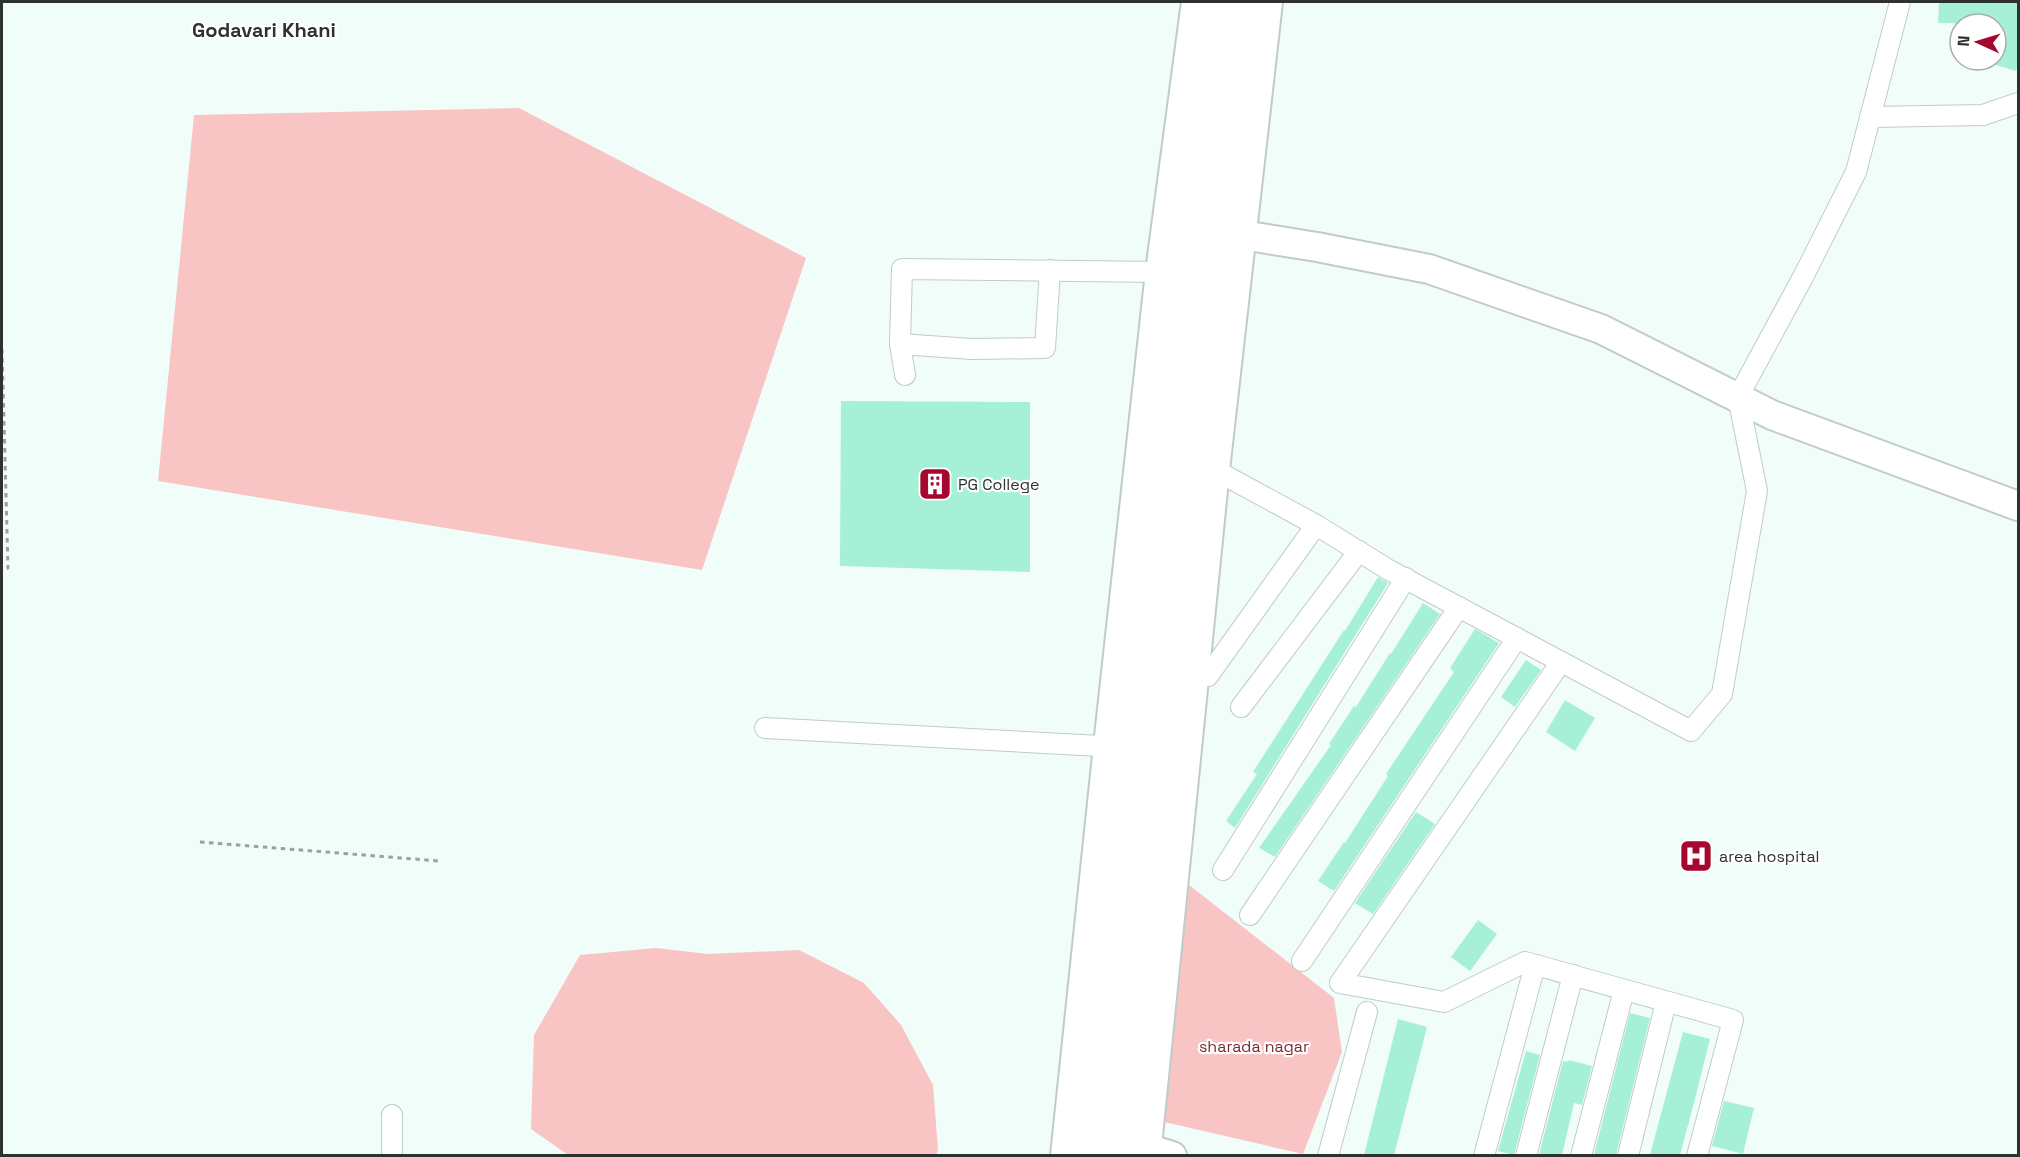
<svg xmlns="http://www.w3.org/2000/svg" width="2020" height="1157" viewBox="0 0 2020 1157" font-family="'Space Grotesk',sans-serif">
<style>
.green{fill:#f9c4c4}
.building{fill:#a5f0d7}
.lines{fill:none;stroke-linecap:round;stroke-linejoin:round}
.street-casing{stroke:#c0ccc7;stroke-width:22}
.secondary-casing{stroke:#c0ccc7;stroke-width:32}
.highway-casing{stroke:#c0ccc7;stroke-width:36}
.path{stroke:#9aa29f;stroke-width:3;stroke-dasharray:4.5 4.5;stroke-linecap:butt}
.street{stroke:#fff;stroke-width:20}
.secondary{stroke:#fff;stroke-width:28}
.highway{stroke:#fff;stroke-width:33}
.labels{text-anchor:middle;stroke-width:4.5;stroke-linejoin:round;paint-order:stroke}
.poi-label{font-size:16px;fill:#2d312f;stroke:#fff;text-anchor:start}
.park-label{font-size:16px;fill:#7b2a31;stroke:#fff}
.quarter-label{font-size:20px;font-weight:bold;fill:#2d312f;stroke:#fff}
</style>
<rect width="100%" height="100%" fill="#f1fdf9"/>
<g class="green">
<polygon points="519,108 806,258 702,570 158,481 194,115"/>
<polygon points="1189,885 1334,998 1342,1052 1303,1154 1160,1121"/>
<polygon points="656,948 708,954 799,950 864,983 901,1025 933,1085 938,1150 936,1155 568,1155 531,1129 534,1035 580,955"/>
</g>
<g class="building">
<polygon points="1939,2 2019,2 2019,62 2016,71 1996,65 1996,24 1938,23"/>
<polygon points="841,401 1030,402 1030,572 840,566"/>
<polygon points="1378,577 1388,583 1235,828 1226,821 1257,774 1253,772 1344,630 1345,631"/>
<polygon points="1423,603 1440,614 1275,857 1259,848 1331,745 1329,744 1354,706 1356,707 1390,653 1391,654"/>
<polygon points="1475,629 1499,643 1334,891 1318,881 1344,842 1345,843 1388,776 1386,774 1454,672 1450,668"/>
<polygon points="1526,660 1541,670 1515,707 1501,697"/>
<polygon points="1565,700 1595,718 1575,751 1546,732"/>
<polygon points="1416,812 1435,824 1373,914 1355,903"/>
<polygon points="1478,920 1497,934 1470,971 1451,957"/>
<polygon points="1630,1013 1650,1018 1616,1155 1594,1155"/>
<polygon points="1398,1019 1427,1027 1394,1155 1364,1155"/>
<polygon points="1683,1032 1710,1039 1696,1095 1680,1155 1650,1155"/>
<polygon points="1526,1051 1540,1055 1514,1155 1498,1151"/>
<polygon points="1569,1060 1592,1066 1582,1105 1574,1103 1562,1155 1539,1155 1563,1061 1568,1062"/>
<polygon points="1724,1101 1754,1108 1743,1154 1712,1146"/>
</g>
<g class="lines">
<g class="street-casing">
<g id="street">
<polyline points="1870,117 1983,115 2018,103"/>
<polyline points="900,344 972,349 1045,348 1050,270"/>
<polyline points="905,375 900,344 902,269 1160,272"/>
<polyline points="1215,470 1316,525 1389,570 1691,731 1722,694 1757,491 1738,397 1803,277 1856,172 1900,2"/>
<polyline points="1561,662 1340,983 1444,1002 1525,962 1733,1020 1697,1156"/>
<polyline points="1195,676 1208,676 1316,525"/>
<polyline points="1241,707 1359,551"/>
<polyline points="765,728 1119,747"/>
<polyline points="1223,870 1406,578"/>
<polyline points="1250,915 1459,607"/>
<polyline points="1302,961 1517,638"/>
<polyline points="392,1156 392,1115"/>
<polyline points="1328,1156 1367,1012"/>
<polyline points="1484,1156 1535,965"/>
<polyline points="1526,1156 1573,975"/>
<polyline points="1581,1156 1624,990"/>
<polyline points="1628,1156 1666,1002"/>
</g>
</g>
<g class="secondary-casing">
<g id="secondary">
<polyline points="1242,235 1317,247 1429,269 1601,329 1772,415 2018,506"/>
<polyline points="1147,1148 1172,1156"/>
<polyline points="1065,1156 1108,746 1160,272 1196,2"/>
<polyline points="1146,1156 1215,470 1268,2"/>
</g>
</g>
<g class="highway-casing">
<g id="highway">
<polyline points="1093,1156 1165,442 1213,2"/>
<polyline points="1120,1156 1191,446 1240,2"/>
</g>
</g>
<g class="path">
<polyline points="2,349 8,568 2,571"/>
<polyline points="200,842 439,861"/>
</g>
<use href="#street" class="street"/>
<use href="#secondary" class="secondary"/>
<use href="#highway" class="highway"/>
</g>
<defs>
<g id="building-square" transform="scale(1.725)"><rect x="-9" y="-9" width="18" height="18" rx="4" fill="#a4082e" stroke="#fff"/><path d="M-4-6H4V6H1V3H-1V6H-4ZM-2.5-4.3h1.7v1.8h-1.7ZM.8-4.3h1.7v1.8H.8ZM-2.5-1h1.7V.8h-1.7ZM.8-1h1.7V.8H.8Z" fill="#fff"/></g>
<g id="hospital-square" transform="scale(1.725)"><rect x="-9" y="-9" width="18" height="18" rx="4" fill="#a4082e" stroke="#fff"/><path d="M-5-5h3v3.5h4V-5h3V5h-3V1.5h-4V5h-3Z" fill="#fff"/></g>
</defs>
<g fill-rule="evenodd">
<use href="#building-square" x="935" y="484"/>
<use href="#hospital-square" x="1696" y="856"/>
</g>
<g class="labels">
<g class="poi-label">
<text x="958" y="490">PG College</text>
<text x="1719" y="862">area hospital</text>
</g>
<g class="park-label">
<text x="1254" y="1052">sharada nagar</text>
</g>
<g class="quarter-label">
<text x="264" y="37">Godavari Khani</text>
</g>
</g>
<rect width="2020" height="1157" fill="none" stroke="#2d312f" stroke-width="6"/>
<g transform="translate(1978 42) rotate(274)"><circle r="28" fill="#ffffff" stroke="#abadac" stroke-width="1.5"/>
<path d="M0-4.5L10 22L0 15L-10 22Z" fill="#a4082e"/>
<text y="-9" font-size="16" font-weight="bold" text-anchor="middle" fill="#2d312f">N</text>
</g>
</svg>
